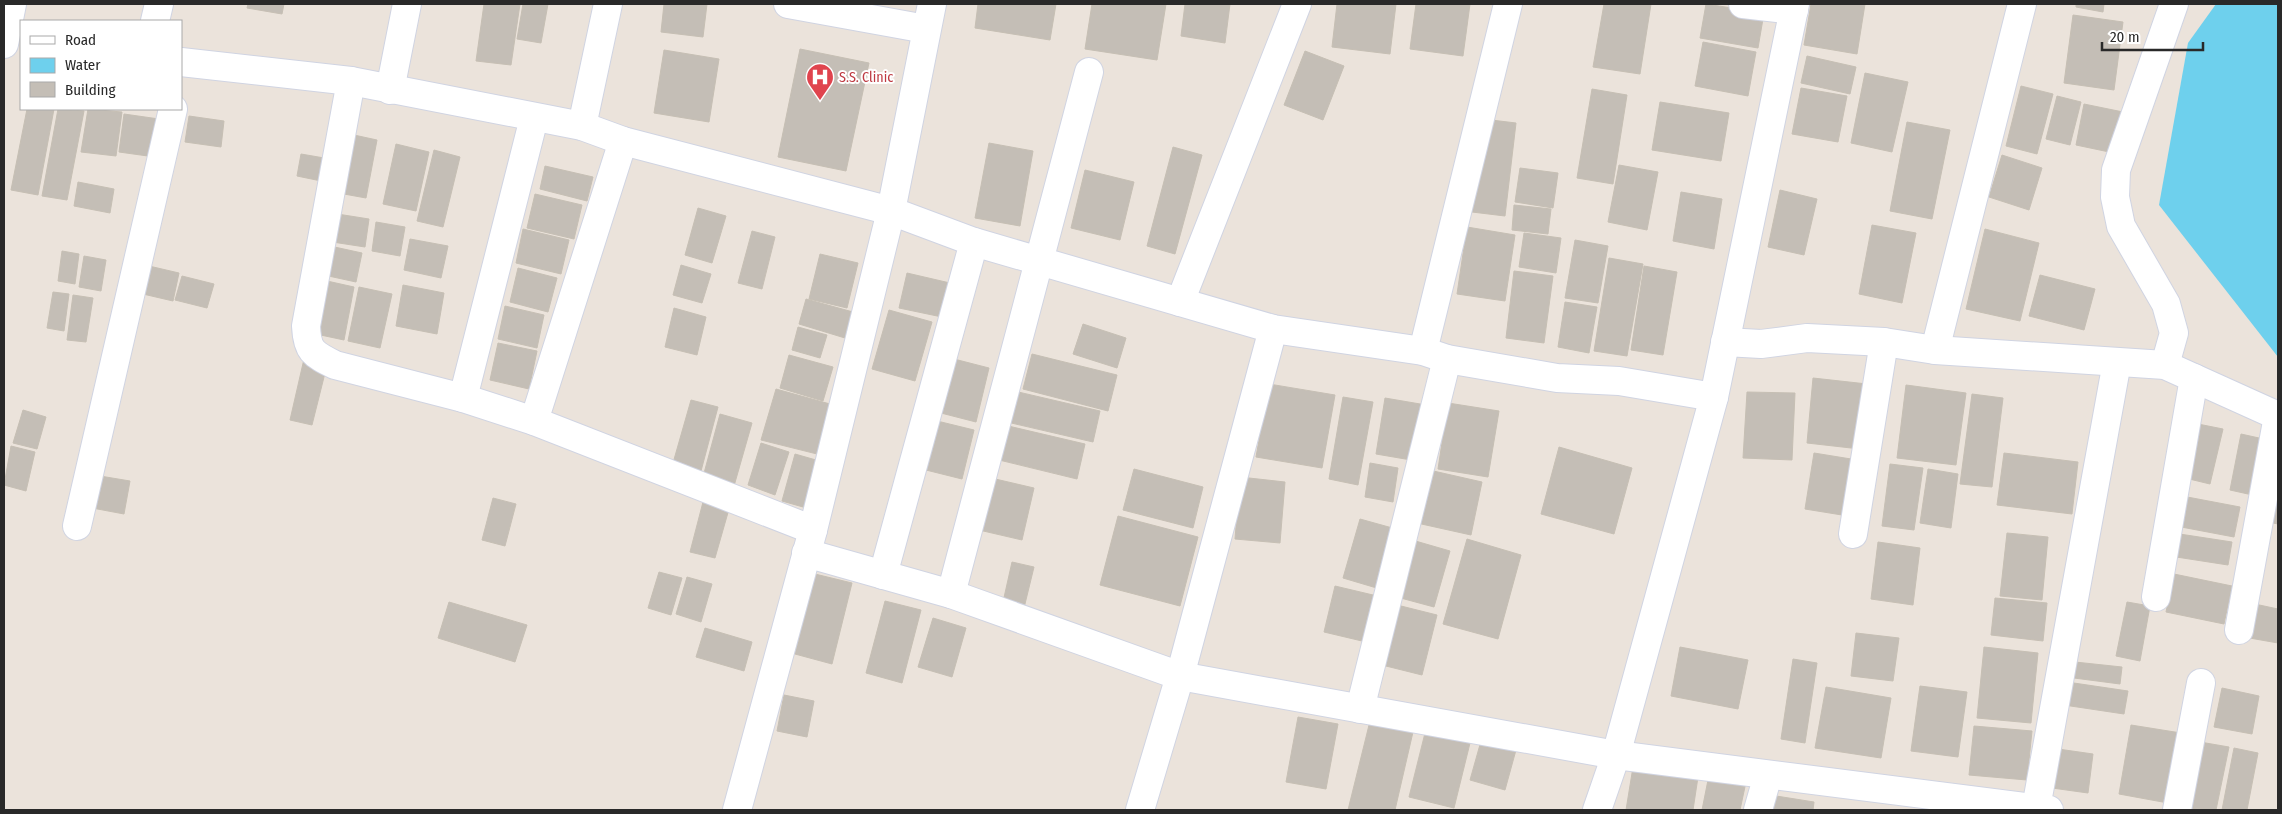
<svg xmlns="http://www.w3.org/2000/svg" width="2282" height="814" viewBox="0 0 2282 814" font-family="'Fira Sans Condensed',sans-serif">
<style>
.water{fill:#6ed0ed}
.building{fill:#c4beb6;stroke:#c6bfb4}
.lines{fill:none;stroke-linecap:round;stroke-linejoin:round}
.street-casing{stroke:#d0d4e2;stroke-width:30}
.street{stroke:#fff;stroke-width:28}
.labels{text-anchor:middle;stroke-width:4;stroke-linejoin:round;paint-order:stroke}
.health-label{font-size:14px;fill:#be3a42;stroke:#fff;text-anchor:start}
</style>
<rect width="100%" height="100%" fill="#ebe3db"/>
<polygon class="water" points="2216,4 2278,4 2278,357 2159,205 2188,43"/>
<g class="building">
<polygon points="248,4 284,4 282,14 247,8"/>
<polygon points="484,4 520,4 511,65 476,61"/>
<polygon points="523,4 548,4 541,43 517,39"/>
<polygon points="664,4 707,4 703,37 661,32"/>
<polygon points="978,4 1056,4 1050,40 975,28"/>
<polygon points="1092,4 1166,4 1157,60 1085,49"/>
<polygon points="1185,4 1230,4 1225,43 1181,36"/>
<polygon points="1337,4 1396,4 1390,54 1332,47"/>
<polygon points="1416,4 1470,4 1463,56 1410,49"/>
<polygon points="1604,4 1651,4 1640,74 1593,67"/>
<polygon points="1706,4 1764,13 1758,48 1700,38"/>
<polygon points="1811,4 1865,4 1857,54 1804,45"/>
<polygon points="2076,4 2104,4 2103,12 2076,7"/>
<polygon points="2073,15 2123,22 2114,90 2064,83"/>
<polygon points="1703,42 1756,52 1748,96 1695,86"/>
<polygon points="800,49 869,63 846,171 778,157"/>
<polygon points="664,50 719,59 709,122 654,113"/>
<polygon points="1305,51 1344,66 1323,120 1284,105"/>
<polygon points="1807,56 1856,67 1850,94 1801,83"/>
<polygon points="1865,73 1908,82 1892,152 1851,143"/>
<polygon points="2021,86 2053,94 2037,154 2006,146"/>
<polygon points="1801,88 1847,96 1838,142 1792,134"/>
<polygon points="1592,89 1627,95 1613,184 1577,178"/>
<polygon points="2057,96 2081,102 2070,145 2046,139"/>
<polygon points="1660,102 1729,113 1721,161 1652,150"/>
<polygon points="2084,104 2123,112 2114,153 2076,145"/>
<polygon points="27,109 54,109 38,195 11,190"/>
<polygon points="58,109 84,111 67,200 42,196"/>
<polygon points="88,109 122,112 116,156 81,152"/>
<polygon points="124,114 159,119 155,157 119,152"/>
<polygon points="189,116 224,121 221,147 185,142"/>
<polygon points="1483,119 1516,123 1505,216 1472,212"/>
<polygon points="1907,122 1950,130 1932,219 1890,211"/>
<polygon points="354,135 377,140 366,198 344,194"/>
<polygon points="989,143 1033,151 1020,226 975,218"/>
<polygon points="396,144 429,152 416,211 383,204"/>
<polygon points="1173,147 1202,155 1175,254 1147,246"/>
<polygon points="434,150 460,157 443,227 417,221"/>
<polygon points="301,154 330,159 326,182 297,176"/>
<polygon points="2002,155 2042,168 2029,210 1989,197"/>
<polygon points="1619,165 1658,172 1647,230 1608,222"/>
<polygon points="545,166 593,177 587,201 540,189"/>
<polygon points="1520,168 1558,173 1553,208 1515,202"/>
<polygon points="1085,170 1134,182 1120,240 1071,228"/>
<polygon points="78,182 114,189 110,213 74,206"/>
<polygon points="1780,190 1817,199 1804,255 1768,247"/>
<polygon points="1681,192 1722,199 1714,249 1673,241"/>
<polygon points="535,194 582,205 574,239 527,228"/>
<polygon points="1514,205 1551,209 1548,234 1512,230"/>
<polygon points="698,208 726,216 712,263 685,255"/>
<polygon points="331,213 369,219 365,247 326,241"/>
<polygon points="376,222 405,227 400,256 372,251"/>
<polygon points="1872,225 1916,233 1902,303 1859,294"/>
<polygon points="1467,227 1515,235 1505,301 1457,294"/>
<polygon points="523,229 569,240 561,274 516,263"/>
<polygon points="1985,229 2039,243 2020,321 1966,309"/>
<polygon points="752,231 775,237 762,289 738,283"/>
<polygon points="1524,233 1561,238 1556,273 1519,267"/>
<polygon points="410,239 448,246 441,278 404,270"/>
<polygon points="1575,240 1608,246 1598,303 1565,298"/>
<polygon points="330,246 362,253 356,282 324,275"/>
<polygon points="62,251 79,254 75,284 58,281"/>
<polygon points="820,254 858,263 847,308 809,299"/>
<polygon points="84,256 106,260 101,291 79,287"/>
<polygon points="1609,258 1643,264 1627,356 1594,351"/>
<polygon points="681,265 711,274 702,303 673,295"/>
<polygon points="149,266 179,273 173,301 143,294"/>
<polygon points="1644,266 1677,272 1663,355 1631,350"/>
<polygon points="518,268 557,278 548,312 510,302"/>
<polygon points="1514,271 1553,276 1544,343 1506,338"/>
<polygon points="907,273 950,283 942,317 899,308"/>
<polygon points="2040,275 2095,289 2084,330 2029,316"/>
<polygon points="182,276 214,284 207,308 175,300"/>
<polygon points="327,281 354,287 344,340 316,334"/>
<polygon points="403,285 444,293 437,334 396,326"/>
<polygon points="359,287 392,294 380,348 348,341"/>
<polygon points="53,292 69,294 64,331 47,328"/>
<polygon points="73,295 93,298 86,342 67,340"/>
<polygon points="806,299 853,312 845,338 799,324"/>
<polygon points="1565,302 1597,307 1589,353 1558,347"/>
<polygon points="505,306 544,315 537,348 498,339"/>
<polygon points="674,308 706,317 697,355 665,347"/>
<polygon points="889,310 932,322 915,381 872,369"/>
<polygon points="1083,324 1126,338 1117,368 1073,354"/>
<polygon points="798,327 827,335 820,358 792,350"/>
<polygon points="498,343 537,351 529,389 490,380"/>
<polygon points="1032,354 1117,375 1108,411 1023,389"/>
<polygon points="789,355 833,367 823,401 780,388"/>
<polygon points="304,359 327,365 312,425 290,420"/>
<polygon points="954,359 989,368 976,422 941,413"/>
<polygon points="1813,378 1867,384 1860,449 1807,443"/>
<polygon points="1269,384 1335,395 1322,468 1256,457"/>
<polygon points="1906,385 1966,393 1956,465 1897,458"/>
<polygon points="776,389 830,404 817,454 761,440"/>
<polygon points="1014,391 1100,411 1093,442 1007,422"/>
<polygon points="1747,392 1795,393 1792,460 1743,458"/>
<polygon points="1972,394 2003,398 1992,487 1960,484"/>
<polygon points="1343,397 1373,402 1358,485 1329,479"/>
<polygon points="1385,398 1426,405 1417,461 1376,454"/>
<polygon points="691,400 718,407 701,471 673,463"/>
<polygon points="1448,403 1499,411 1488,477 1438,469"/>
<polygon points="23,410 46,417 37,449 13,443"/>
<polygon points="720,414 752,423 734,486 703,477"/>
<polygon points="933,420 974,430 962,479 922,469"/>
<polygon points="2193,423 2223,429 2210,484 2181,477"/>
<polygon points="1004,425 1085,444 1077,479 995,459"/>
<polygon points="2241,434 2268,440 2257,496 2230,490"/>
<polygon points="761,443 789,452 775,495 748,485"/>
<polygon points="11,446 35,452 26,491 4,485"/>
<polygon points="1559,447 1632,468 1614,534 1541,514"/>
<polygon points="1814,453 1851,459 1842,515 1805,509"/>
<polygon points="2004,453 2078,462 2072,514 1997,505"/>
<polygon points="795,454 823,462 810,509 782,501"/>
<polygon points="1370,463 1398,468 1393,502 1365,497"/>
<polygon points="1890,464 1923,468 1914,530 1882,526"/>
<polygon points="1134,469 1203,487 1193,528 1123,510"/>
<polygon points="1928,469 1958,474 1951,528 1920,523"/>
<polygon points="1429,470 1482,482 1471,535 1417,523"/>
<polygon points="2278,474 2278,524 2268,522"/>
<polygon points="94,475 130,481 124,514 87,507"/>
<polygon points="1240,477 1285,482 1280,543 1235,539"/>
<polygon points="991,478 1034,488 1022,540 979,530"/>
<polygon points="2182,496 2240,507 2234,537 2176,526"/>
<polygon points="493,498 516,504 505,546 482,540"/>
<polygon points="703,502 729,509 715,558 690,552"/>
<polygon points="1118,516 1198,537 1180,606 1100,585"/>
<polygon points="1360,519 1396,529 1380,589 1343,578"/>
<polygon points="2007,533 2048,537 2042,600 2000,596"/>
<polygon points="2173,533 2232,542 2228,565 2170,556"/>
<polygon points="1467,539 1521,555 1498,639 1443,624"/>
<polygon points="1412,540 1450,551 1434,607 1397,597"/>
<polygon points="1878,542 1920,548 1913,605 1871,599"/>
<polygon points="1012,562 1034,567 1024,608 1003,602"/>
<polygon points="659,572 682,578 671,615 648,608"/>
<polygon points="815,574 852,583 832,664 795,654"/>
<polygon points="2174,574 2232,586 2224,624 2166,612"/>
<polygon points="687,577 712,584 701,622 676,614"/>
<polygon points="1335,586 1373,595 1362,641 1324,632"/>
<polygon points="1995,598 2047,603 2043,641 1991,635"/>
<polygon points="885,601 921,610 902,683 866,673"/>
<polygon points="449,602 527,625 515,662 438,638"/>
<polygon points="2127,602 2150,606 2140,661 2116,656"/>
<polygon points="2250,603 2278,609 2278,643 2244,637"/>
<polygon points="1393,604 1437,615 1422,675 1378,664"/>
<polygon points="933,618 966,628 952,677 918,667"/>
<polygon points="705,628 752,642 744,671 696,657"/>
<polygon points="1856,633 1899,638 1893,681 1851,676"/>
<polygon points="1680,647 1748,660 1738,709 1671,696"/>
<polygon points="1984,647 2038,653 2031,723 1977,718"/>
<polygon points="1793,659 1817,663 1805,743 1781,739"/>
<polygon points="2075,662 2122,667 2120,684 2074,678"/>
<polygon points="2067,682 2128,691 2124,714 2064,705"/>
<polygon points="1920,686 1967,692 1958,757 1911,751"/>
<polygon points="1826,687 1891,698 1881,758 1815,748"/>
<polygon points="2222,688 2259,696 2252,734 2214,727"/>
<polygon points="784,695 814,701 807,737 777,731"/>
<polygon points="1298,717 1338,724 1326,789 1286,782"/>
<polygon points="1370,721 1413,732 1395,810 1348,810"/>
<polygon points="2131,725 2181,733 2168,803 2119,794"/>
<polygon points="1974,726 2032,731 2027,780 1969,775"/>
<polygon points="1426,729 1471,739 1454,808 1409,797"/>
<polygon points="1481,741 1516,750 1505,790 1470,780"/>
<polygon points="2200,742 2229,747 2216,810 2187,808"/>
<polygon points="2051,748 2093,754 2088,793 2045,787"/>
<polygon points="2234,748 2258,753 2247,810 2222,810"/>
<polygon points="1633,767 1698,777 1693,810 1626,810"/>
<polygon points="1709,775 1746,782 1740,810 1702,810"/>
<polygon points="1770,795 1814,802 1813,810 1767,810"/>
</g>
<g class="lines">
<g class="street-casing">
<g id="street">
<polyline points="788,4 926,29"/>
<polyline points="1743,4 1794,10"/>
<polyline points="155,21 159,4"/>
<polyline points="4,44 12,4"/>
<polyline points="181,62 351,81 582,126 623,141 891,211 974,242 1273,329 1423,351 1447,359 1557,378 1619,381 1714,397"/>
<path d="M351,81L306,326C307,351 313,354 335,365L463,398L534,421"/>
<polyline points="390,90 407,4"/>
<polyline points="582,126 608,4"/>
<polyline points="623,141 534,421 813,530"/>
<polyline points="1180,302 1297,4"/>
<polyline points="1725,342 1761,344 1807,338 1884,342 1935,350 2165,365 2278,416"/>
<polyline points="1935,350 2022,4"/>
<polyline points="1423,351 1508,4"/>
<polyline points="2165,365 2174,333 2166,304 2121,226 2115,197 2116,170 2174,4"/>
<polyline points="463,398 534,118"/>
<polyline points="77,526 173,109"/>
<polyline points="1853,534 1884,342"/>
<polyline points="806,553 951,594 1180,676 1616,755 2049,810"/>
<polyline points="883,575 974,242"/>
<polyline points="951,594 1089,72"/>
<polyline points="2156,597 2194,378"/>
<polyline points="2239,630 2278,416"/>
<polyline points="1360,709 1447,359"/>
<polyline points="2036,808 2117,362"/>
<polyline points="737,810 813,530 891,211 932,4"/>
<polyline points="1140,810 1180,676 1273,329"/>
<polyline points="1597,810 1616,755 1714,397 1795,4"/>
<polyline points="1758,810 1768,775"/>
<polyline points="2177,810 2201,683"/>
</g>
</g>
<use href="#street" class="street"/>
</g>
<defs>
<g id="hospital-pin" transform="scale(1.4375)"><path d="M0 17L-7.5 6A9.5 9.5 0 1 1 7.5 6Z" fill="#e0444e" stroke="#fff"/><path d="M-5-5h3v3.5h4V-5h3V5h-3V1.5h-4V5h-3Z" fill="#fff"/></g>
</defs>
<g fill-rule="evenodd">
<use href="#hospital-pin" x="820" y="77"/>
</g>
<g class="labels">
<g class="health-label">
<text x="839" y="82">S.S. Clinic</text>
</g>
</g>
<rect width="2282" height="814" fill="none" stroke="#292929" stroke-width="10"/>
<rect x="20" y="20" width="162" height="90" fill="#ffffff" stroke="#a9a9a9"/>
<rect x="30" y="36" width="25" height="8" fill="#ffffff" stroke="#a9a9a9"/>
<text x="65" y="45" font-size="15" fill="#292929">Road</text>
<rect x="30" y="58" width="25" height="15" fill="#6ed0ed" stroke="#a9a9a9"/>
<text x="65" y="70" font-size="15" fill="#292929">Water</text>
<rect x="30" y="82" width="25" height="15" fill="#c4beb6" stroke="#a9a9a9"/>
<text x="65" y="95" font-size="15" fill="#292929">Building</text>
<path d="M2102 42v8h101v-8" fill="none" stroke="#292929" stroke-width="2.5"/>
<text x="2110" y="42" font-size="15" fill="#292929" stroke="#ffffff" stroke-width="4" paint-order="stroke">20 m</text>
</svg>
